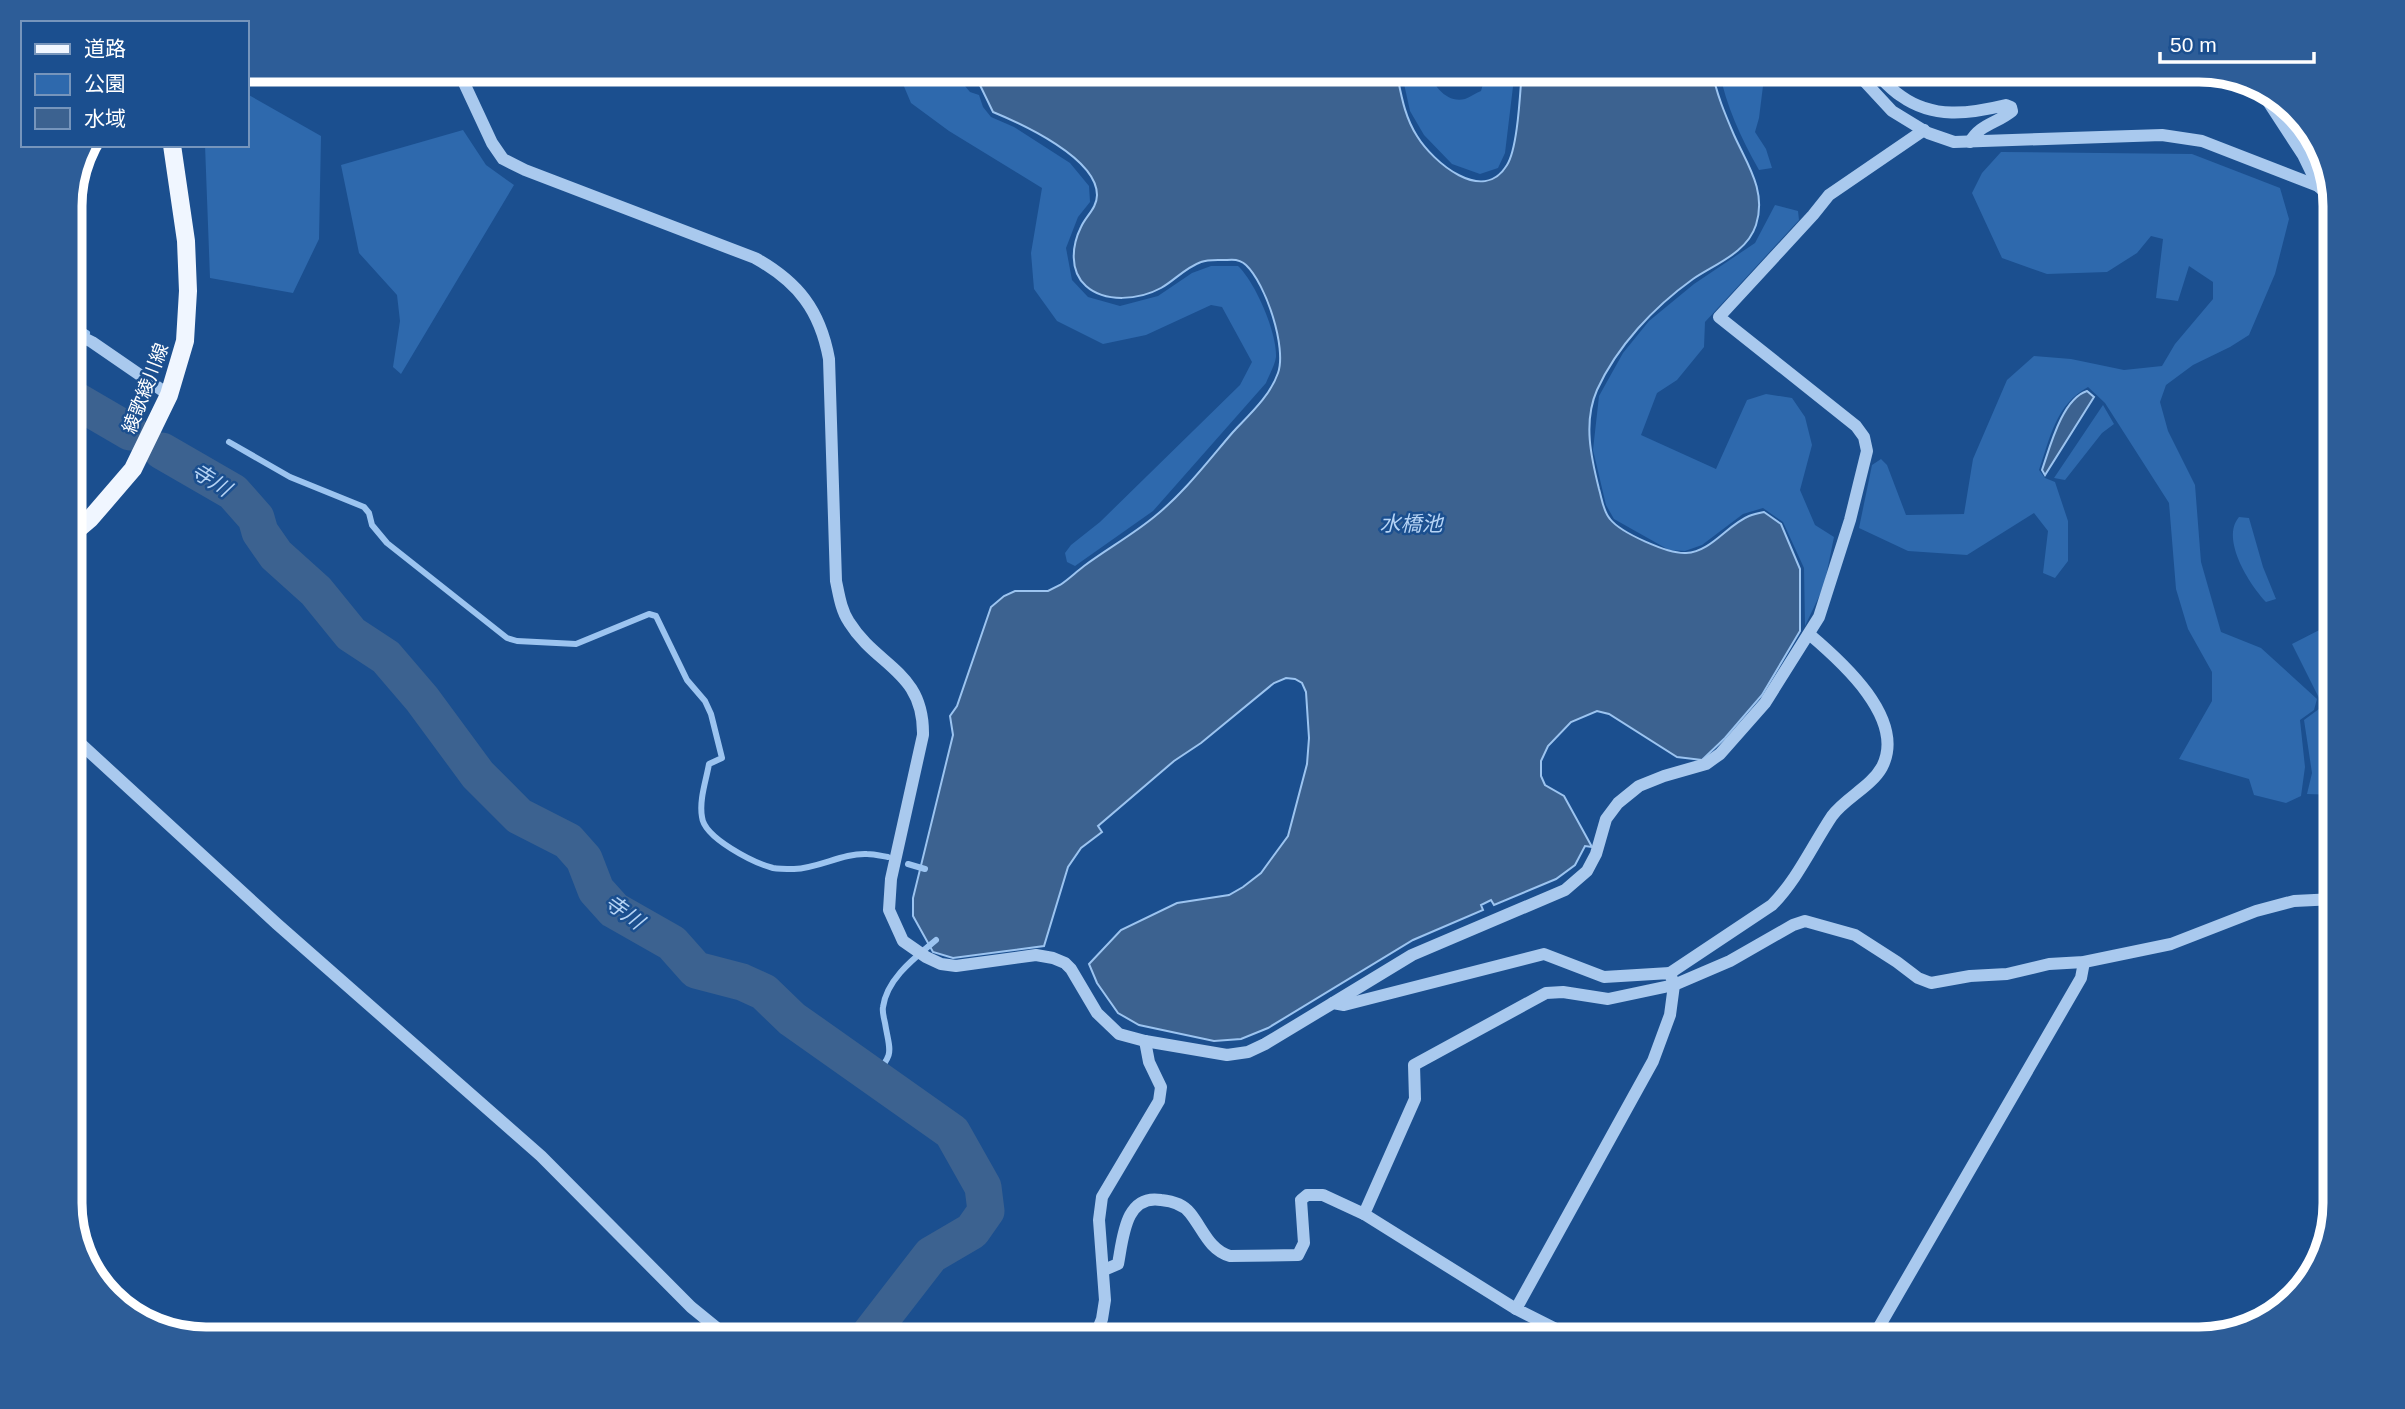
<svg xmlns="http://www.w3.org/2000/svg" width="2405" height="1409" viewBox="0 0 2405 1409" font-family="Arial,'Noto Sans JP',sans-serif">
<style>
.green{fill:#2e69ad}
.water{fill:#3c6290;stroke:#9cc4f0;stroke-width:2}
.lines{fill:none;stroke-linecap:round;stroke-linejoin:round}
.stream{stroke:#9cc4f0;stroke-width:6}
.river{stroke:#3c6290;stroke-width:37}
.minor{stroke:#a9c9ee;stroke-width:12}
.major{stroke:#f0f6ff;stroke-width:18}
.labels{text-anchor:middle;stroke-width:5;stroke-linejoin:round;paint-order:stroke}
.street-label{font-size:19px;fill:#fff;stroke:#1b4f8f}
.water-label{font-size:21px;font-style:italic;fill:#b5d3f5;stroke:#1b4f8f}
.rim{fill:none;stroke:#fff;stroke-width:9}
</style>
<rect width="100%" height="100%" fill="#1b4f8f"/>
<g class="green">
<path d="M1401,70H1428C1433,85 1447,104 1465,99C1470,97 1476,93 1481,91L1487,70H1515L1505,153L1498,168L1480,174L1452,164L1424,135L1410,111Z"/>
<path d="M1719,70H1765L1759,118L1755,132L1766,149L1772,168L1759,170C1741,138 1726,106 1719,70Z"/>
<path d="M955,74L970,92L979,95L983,107L991,117L1014,127L1070,163L1089,186L1090,202L1078,217L1066,248L1072,280L1088,297L1120,306L1158,296L1192,273L1211,266H1238C1255,282 1277,332 1276,357C1275,365 1269,375 1266,383L1153,511L1075,566L1067,562L1065,553L1071,545L1100,522L1240,385L1252,362L1222,307L1211,305L1146,335L1103,344L1057,321L1034,289L1031,253L1042,188L949,131L911,103L900,77Z"/>
<polygon points="247,94 321,136 319,239 293,293 210,278 205,145 247,145"/>
<polygon points="463,130 486,165 514,185 401,374 393,367 400,321 397,295 359,253 341,165"/>
<path d="M2001,152L2192,154L2280,188L2289,219L2275,274L2249,335L2230,347L2193,365L2166,385L2160,402L2168,431L2195,485L2201,562L2221,632L2261,648L2317,699L2314,710L2300,720L2305,767L2301,796L2286,803L2254,795L2249,779L2179,759L2212,701V672L2188,629L2176,589L2169,503L2105,403L2088,387C2056,404 2050,438 2039,470L2045,478L2055,482L2068,521V561L2055,578L2043,573L2048,531L2034,513L1967,555L1908,551L1859,528L1872,465L1881,459L1887,465L1906,515L1964,514L1973,459L2007,380L2034,356L2071,359L2124,370L2162,366L2175,344L2213,299V282L2189,266L2178,301L2156,298L2163,239L2151,236L2137,253L2107,272L2047,274L2002,258L1972,193L1982,173Z"/>
<polygon points="1775,205 1798,211 1799,220 1705,322 1704,347 1677,380 1657,393 1641,435 1716,469 1747,400 1766,394 1792,398 1805,417 1812,445 1800,490 1815,525 1834,537 1824,586 1805,626 1804,568 1783,522 1763,508 1743,514 1702,545 1685,551 1669,550 1614,519 1606,505 1593,450 1599,396 1623,353 1649,321 1694,284 1755,243"/>
<polygon points="2103,405 2114,424 2102,433 2065,480 2054,478"/>
<path d="M2239,517L2249,518L2263,567L2276,599L2266,602C2250,585 2220,539 2239,517Z"/>
<polygon points="2335,622 2335,795 2307,794 2312,773 2304,720 2323,706 2292,644"/>
</g>
<g class="water">
<path d="M965,70H1396C1401,93 1404,116 1417,136C1433,162 1483,205 1507,165C1518,148 1520,92 1522,70H1712C1716,93 1725,114 1734,135C1747,164 1767,191 1756,225C1747,253 1715,264 1693,279C1654,307 1617,346 1597,390C1583,422 1591,457 1599,489C1602,499 1603,511 1610,519C1621,533 1668,554 1686,553C1711,552 1727,525 1749,516C1754,514 1759,513 1764,512L1781,524L1800,569V631L1762,695L1725,738L1702,760L1677,757L1609,714L1597,711L1571,722L1548,746L1541,761V776L1545,785L1564,796L1592,847L1585,846L1575,865L1556,879L1494,905L1491,900L1481,905L1483,910L1413,940L1268,1028L1241,1039L1214,1041L1139,1025L1118,1013L1097,983L1089,964L1121,930L1177,903L1229,895L1243,887L1261,873L1288,836L1307,764L1309,738L1306,692L1302,683L1295,679L1286,678L1274,683L1201,743L1174,761L1098,826L1102,832L1081,848L1068,867L1044,946L953,958L933,952L913,916V898L953,735L950,716L957,706L991,607L1004,596L1015,591H1048L1060,585C1069,579 1076,572 1084,566C1107,549 1132,535 1154,517C1184,493 1208,461 1233,432C1250,414 1270,396 1278,373C1287,348 1266,284 1246,265C1241,260 1234,259 1227,260C1218,260 1208,259 1201,262C1185,268 1175,280 1161,288C1139,300 1105,303 1086,286C1069,271 1072,245 1081,227C1086,216 1097,208 1097,195C1097,158 1022,124 993,112L977,79Z"/>
<path d="M2087,391L2094,397L2045,475L2042,470C2050,447 2062,399 2087,391Z"/>
</g>
<g class="lines">
<g class="stream">
<polyline points="70,323 87,333"/>
<path d="M229,442L290,477L364,507L369,513L372,525L387,543L507,638L517,641L576,644L649,614L656,616L687,680L705,701L711,714L722,758L709,764C706,781 699,800 702,817C704,838 754,863 773,868C779,869 788,869 794,869C820,868 842,853 867,854C874,854 882,856 888,857"/>
<polyline points="908,864 925,869"/>
<path d="M874,1077C895,1052 890,1053 885,1023C884,1018 882,1012 883,1007C887,978 916,957 936,940"/>
</g>
<g class="river">
<polyline points="70,397 130,432"/>
<polyline points="162,451 233,492 256,518 260,532 276,555 316,591 351,634 386,657 422,699 478,775 519,816 568,841 584,859 596,890 614,910 672,943 696,970 742,982 764,992 792,1019 952,1132 983,1187 986,1211 972,1231 931,1255 866,1339"/>
</g>
<g class="minor">
<path d="M458,70L492,143L503,159L525,170L755,258C798,282 820,310 829,359L836,581C839,595 841,610 849,622C877,667 924,671 923,735L891,879L889,910L903,941L926,957L941,964L956,966L1036,955L1053,958L1065,963L1071,969L1097,1013L1119,1034L1145,1041L1227,1055L1248,1052L1265,1044L1333,1003L1344,1005L1544,954L1604,977L1670,973L1674,985L1670,1015L1653,1061L1516,1309L1576,1339"/>
<polyline points="1854,70 1892,111 1928,133 1954,142 2162,135 2202,141 2318,186"/>
<path d="M1873,70C1882,79 1890,89 1901,96C1933,119 1969,114 2006,105L2011,107L2012,111C1996,124 1980,124 1970,142"/>
<polyline points="2258,86 2303,155 2318,186 2335,201"/>
<polyline points="70,331 92,342 169,395"/>
<polyline points="70,734 277,924 541,1156 691,1307 718,1329 739,1339"/>
<path d="M1670,973L1772,905C1797,880 1812,846 1832,816C1845,798 1871,787 1882,767C1907,719 1841,661 1809,634"/>
<polyline points="1333,1003 1412,955 1565,890 1587,871 1596,854 1606,819 1618,803 1639,786 1664,776 1706,764 1720,754 1765,703 1819,617 1850,520 1867,451 1864,437 1856,426 1719,317 1813,215 1829,195 1924,130"/>
<path d="M1104,1270L1118,1264C1123,1238 1125,1194 1161,1200C1172,1201 1183,1204 1190,1213C1203,1229 1209,1250 1230,1256L1298,1255L1304,1243L1301,1200L1307,1195H1323L1364,1214"/>
<polyline points="2302,1286 2324,1243"/>
<polyline points="1516,1309 1364,1214 1415,1099 1414,1065 1546,993 1563,992 1608,999 1674,985 1730,961 1793,925 1805,921 1855,935 1897,962 1918,978 1931,983 1970,976 2007,974 2049,964 2084,962 2171,944 2256,911 2294,901 2335,899"/>
<polyline points="1094,1339 1102,1319 1105,1300 1099,1220 1102,1197 1159,1101 1161,1087 1149,1062 1145,1041"/>
<polyline points="1872,1339 2081,978 2084,962"/>
</g>
<polyline class="major" points="70,536 90,519 133,469 169,395 185,341 188,291 186,241 172,145"/>
</g>
<g class="labels">
<g class="street-label">
<text transform="translate(145 388) rotate(-69)" y="7">綾歌綾川線</text>
</g>
<g class="water-label">
<text transform="translate(211 480) rotate(32)" y="7">寺川</text>
<text x="1411" y="531">水橋池</text>
<text transform="translate(624 912) rotate(36)" y="7">寺川</text>
</g>
</g>
<path d="M0 0H2405V1409H0ZM206 82H2199A124 124 0 0 1 2323 206V1203A124 124 0 0 1 2199 1327H206A124 124 0 0 1 82 1203V206A124 124 0 0 1 206 82Z" fill="#2d5d98" fill-rule="evenodd"/>
<path class="rim" d="M206 82H2199A124 124 0 0 1 2323 206V1203A124 124 0 0 1 2199 1327H206A124 124 0 0 1 82 1203V206A124 124 0 0 1 206 82Z"/>
<rect x="21" y="21" width="228" height="126" fill="#1b4f8f" stroke="#7695bc" stroke-width="2"/>
<rect x="35" y="44" width="35" height="10" fill="#f0f6ff" stroke="#7695bc" stroke-width="2"/>
<text x="84" y="56" font-size="21" fill="#ffffff">道路</text>
<rect x="35" y="74" width="35" height="21" fill="#2e69ad" stroke="#7695bc" stroke-width="2"/>
<text x="84" y="91" font-size="21" fill="#ffffff">公園</text>
<rect x="35" y="108" width="35" height="21" fill="#3c6290" stroke="#7695bc" stroke-width="2"/>
<text x="84" y="126" font-size="21" fill="#ffffff">水域</text>
<path d="M2160 52v10h154v-10" fill="none" stroke="#ffffff" stroke-width="3.5"/>
<text x="2170" y="52" font-size="21" fill="#ffffff" stroke="#1b4f8f" stroke-width="5" paint-order="stroke">50 m</text>
</svg>
